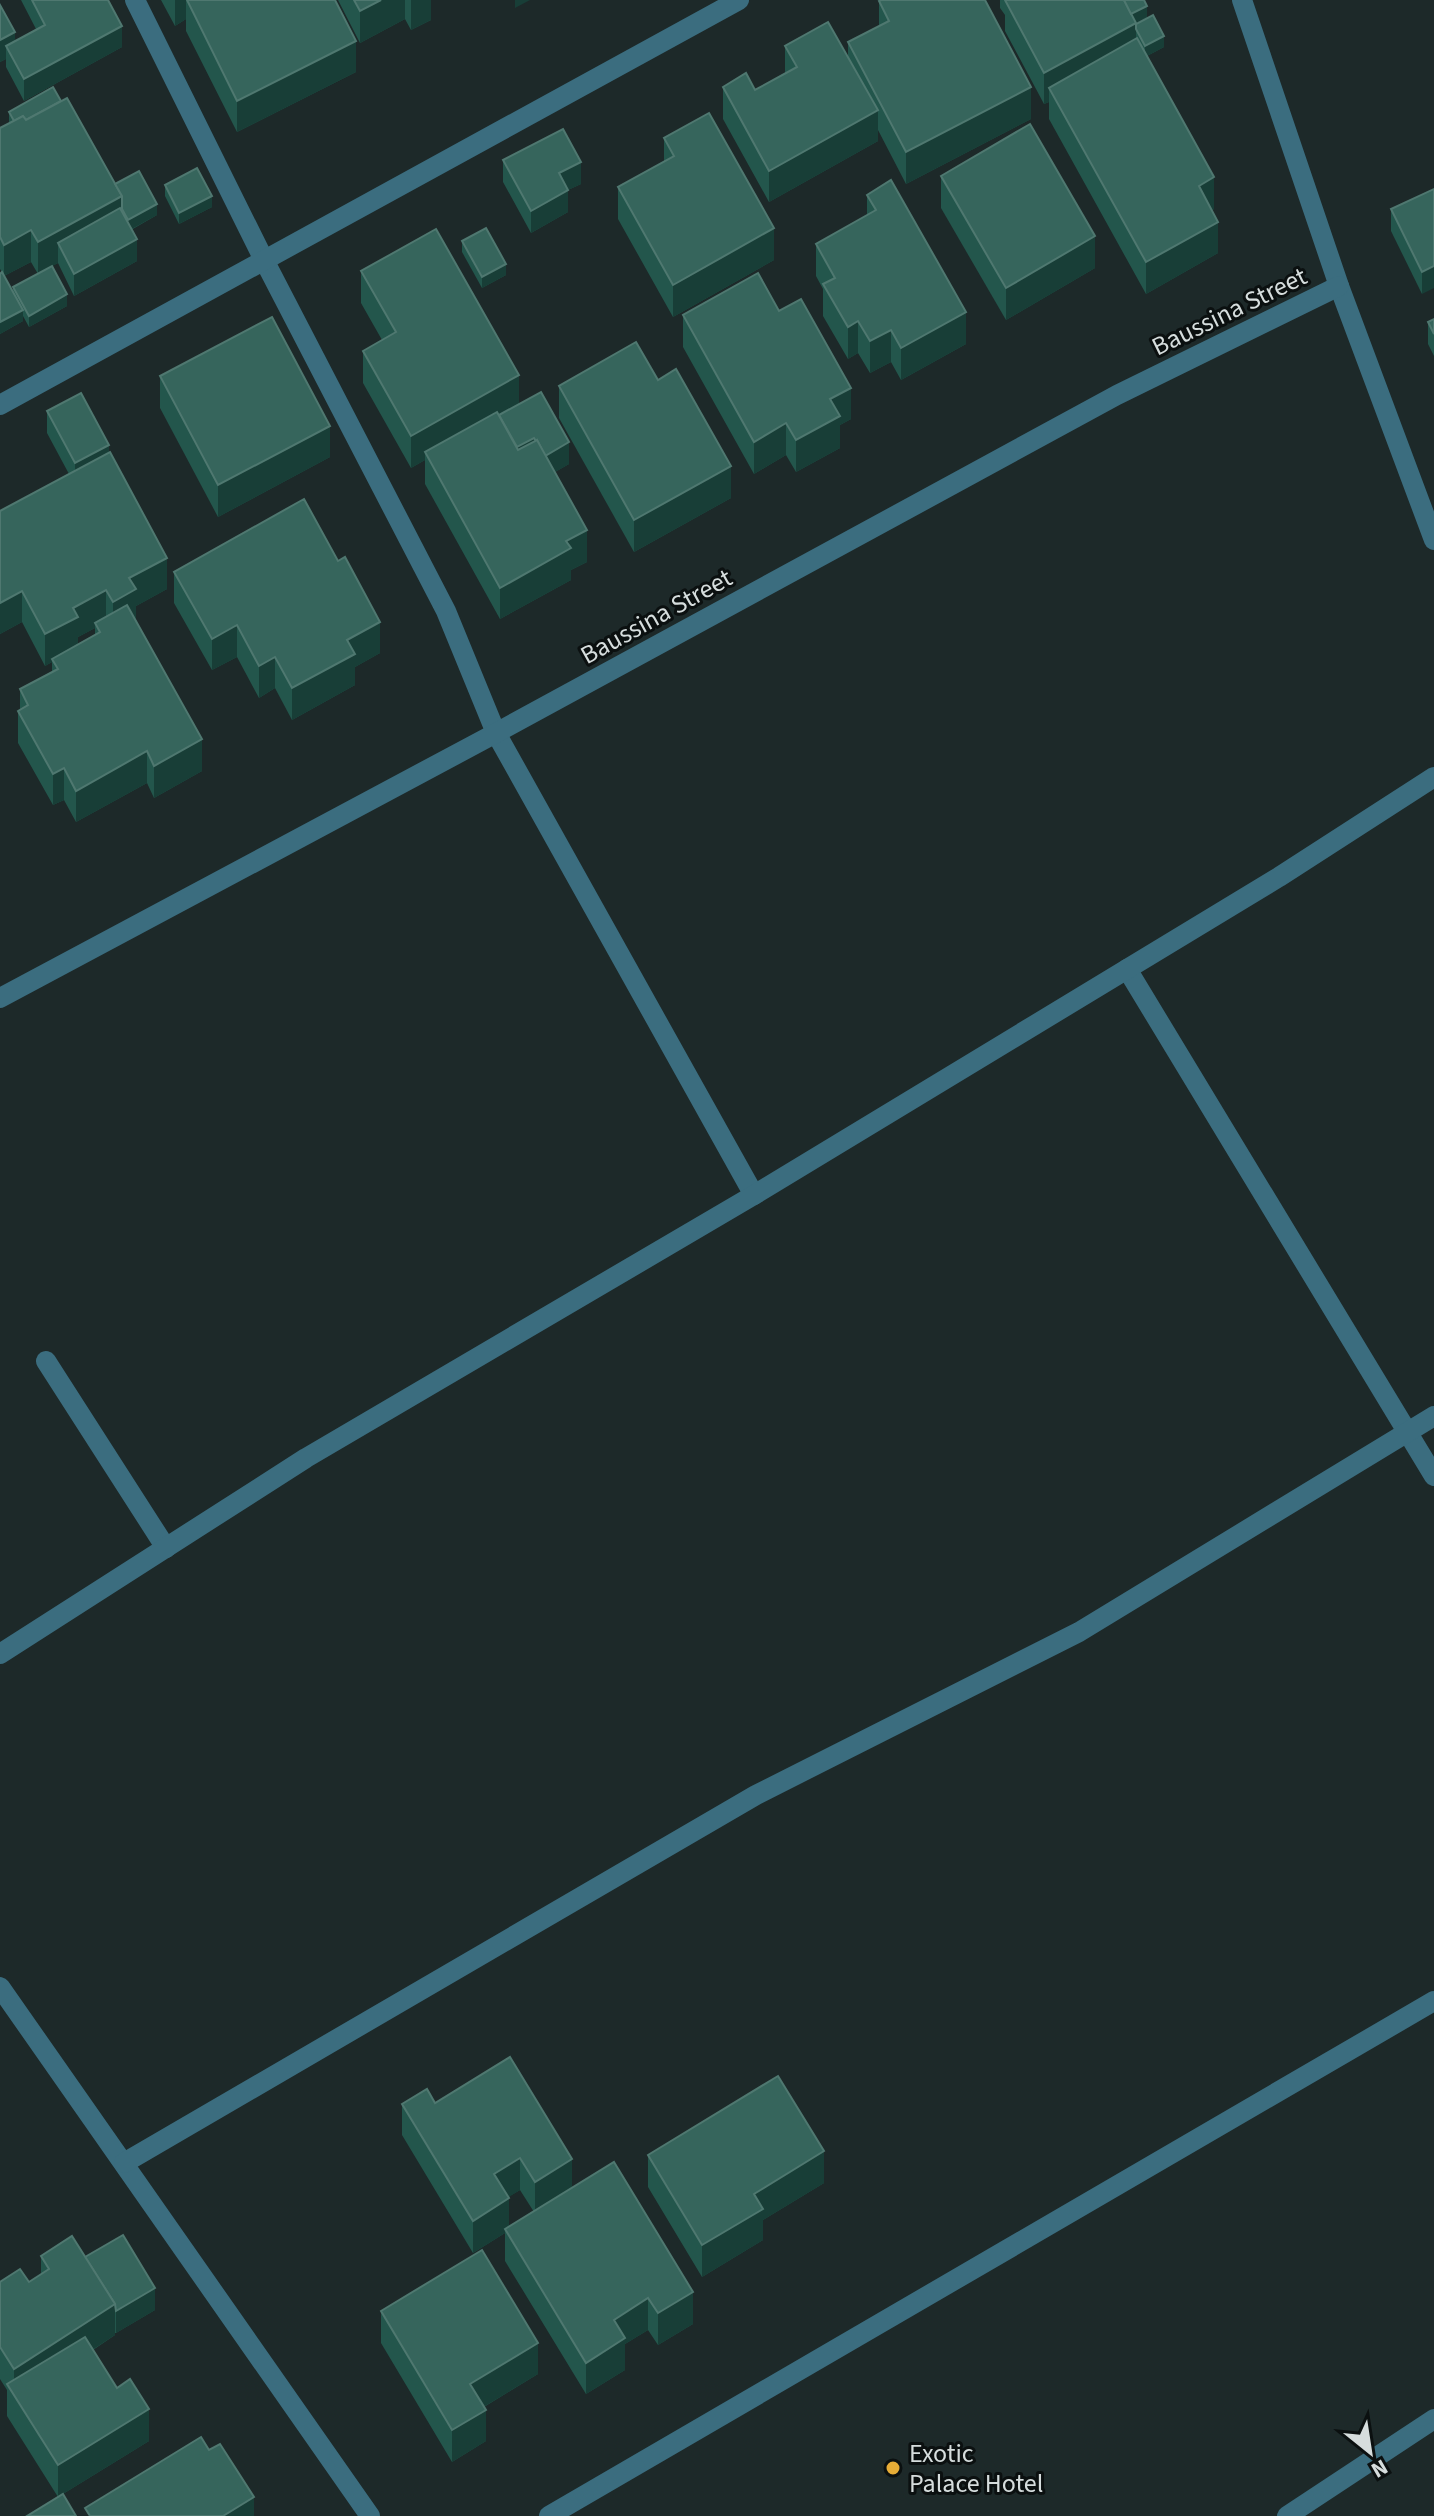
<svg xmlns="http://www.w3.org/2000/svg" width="1434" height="2516" viewBox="0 0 1434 2516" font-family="'Source Sans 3',sans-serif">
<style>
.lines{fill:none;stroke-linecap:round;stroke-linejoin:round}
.minor{stroke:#3b6d7f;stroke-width:20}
.wall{fill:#23564c;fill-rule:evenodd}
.shaded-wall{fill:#183e37}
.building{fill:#36655c;stroke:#4f7870;stroke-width:2}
.poi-dot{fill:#e6ac36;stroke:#0b1010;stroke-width:3}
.labels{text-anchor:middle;stroke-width:6;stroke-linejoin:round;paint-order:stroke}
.street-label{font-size:26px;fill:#d6dddd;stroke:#0b1010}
.poi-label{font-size:26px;fill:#d6dddd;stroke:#0b1010;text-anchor:start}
</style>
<rect width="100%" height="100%" fill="#1d2929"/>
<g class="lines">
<g class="minor">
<polyline points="135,0 264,260 446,611 496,733 754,1195"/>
<polyline points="1242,0 1339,286 1434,540"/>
<polyline points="0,405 739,0"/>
<polyline points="1127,969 1434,1476"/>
<polyline points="0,998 496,733 1117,395 1339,286"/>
<polyline points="46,1361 166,1548"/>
<polyline points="0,1654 306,1458 754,1195 1279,877 1434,777"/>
<polyline points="0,1987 370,2516"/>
<polyline points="124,2163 756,1795 1079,1632 1434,1416"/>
<polyline points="549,2516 1434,2001"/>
<polyline points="1287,2516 1434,2419"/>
</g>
</g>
<g class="wall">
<polygon points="21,0 108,0 122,47 24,101 6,67 6,59 0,62 0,5 15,41 36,29"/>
<polygon points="161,0 335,0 356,72 237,132 186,31 186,19 175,26"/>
<polygon points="338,0 431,0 431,20 411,30 405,19 360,43"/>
<polygon points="1000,0 1144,0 1147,17 1136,23 1164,47 1147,56 1214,209 1212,210 1218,253 1146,294 1049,119 1049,102 1044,104 1005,31 1005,15 1000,8"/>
<polygon points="879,1 1031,119 906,184 878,130 878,141 769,202 723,119 723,87 755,90 785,73 785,46 848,57 848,42 879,26"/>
<path d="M61,101L115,184L157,215L131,230L137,261L74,296L58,263L52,266L67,306L29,327L23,316V321L0,334V274L2,272L0,269V128L9,123V112ZM31,262L38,274L13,287V292L4,276Z"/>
<polygon points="664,138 774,260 673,317 618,219 618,187 664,161"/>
<polygon points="503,160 581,184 568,190 568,212 531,233 503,182"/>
<polygon points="941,176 1095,268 1006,320 941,208"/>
<polygon points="165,185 212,207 179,224 165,196"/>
<polygon points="1434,189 1422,294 1391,231 1391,209"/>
<polygon points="867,195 966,344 901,380 891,362 870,373 858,353 848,359 823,316 823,289 816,276 816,244 867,215"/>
<polygon points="462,241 506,275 482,288 462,252"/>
<polygon points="361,271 519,404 569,464 555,472 587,562 571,570 571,580 500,619 425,484 425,460 411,468 363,383 363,351 382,340 361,303"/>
<polygon points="779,311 851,419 840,425 840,448 796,472 786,455 754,474 683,347 683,315"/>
<polygon points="1434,319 1434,356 1428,344 1428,322"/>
<polygon points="160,376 330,457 218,517 160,408"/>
<polygon points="658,380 731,498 634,552 559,418 559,386"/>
<path d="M47,411L109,453L167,589L136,606V620L202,771L154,798L147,783L76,822L64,800L53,805L18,743V711L20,710V689L52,672V662L45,666L22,622L0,634V511L69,474L47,433ZM95,628V635L78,645V637Z"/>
<polygon points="174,572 380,653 355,667 355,685 292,720 275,688 259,698 237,657 212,670 174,603"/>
<path d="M435,2103L572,2188L693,2324L658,2345L648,2330L625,2344V2370L586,2394L505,2261V2233L473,2253L402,2135V2104ZM520,2190L534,2212L509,2226L508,2197Z"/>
<polygon points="648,2155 824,2183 763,2220 763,2240 702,2277 648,2187"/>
<polygon points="41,2256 85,2257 155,2310 116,2333 115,2333 115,2335 93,2350 149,2441 58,2497 7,2416 7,2390 0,2379 0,2282 29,2282 41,2274"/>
<polygon points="381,2311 538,2374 484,2407 486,2441 452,2462 381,2343"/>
</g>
<g class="shaded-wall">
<polygon points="175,0 186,0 186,19 175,26"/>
<polygon points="381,0 405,0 405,19 360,43 360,11"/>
<polygon points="411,0 431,0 431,20 411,30"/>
<polygon points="515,0 530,0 515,8"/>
<polygon points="1147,6 1147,17 1125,29 1125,18"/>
<polygon points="1136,23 1136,55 1049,88 1049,102 1044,104 1044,73"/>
<polygon points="122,26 122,47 24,101 24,79"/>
<polygon points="15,32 15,54 6,46 6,59 0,62 0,40"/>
<polygon points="1164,36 1164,47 1145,57 1145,46"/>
<polygon points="356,41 356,72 237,132 237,101"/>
<polygon points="1031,87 1031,119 906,184 906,152"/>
<polygon points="878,110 878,141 769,202 769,171"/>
<polygon points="581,162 581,184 568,190 568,212 531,233 531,211 559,173"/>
<polygon points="1214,177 1214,209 1199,218 1199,186"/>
<polygon points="122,196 122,228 58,243 58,263 38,274 38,242"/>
<polygon points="212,196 212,207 179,224 179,213"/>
<polygon points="157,204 157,215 128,231 128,220"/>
<polygon points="1218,222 1218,253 1146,294 1146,262"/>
<polygon points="774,228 774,260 673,317 673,285"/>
<polygon points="31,230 31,262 4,276 4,245"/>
<polygon points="1095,236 1095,268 1006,320 1006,288"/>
<polygon points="137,239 137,261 74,296 74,274"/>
<polygon points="506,264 506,275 482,288 482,277"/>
<polygon points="1434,266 1434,288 1422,294 1422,272"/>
<polygon points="67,294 67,306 29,327 29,316"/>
<polygon points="23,310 23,321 0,334 0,322"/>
<polygon points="966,312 966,344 901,380 901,348"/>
<polygon points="858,321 858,353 848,359 848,327"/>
<polygon points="891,330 891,362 870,373 870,341"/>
<polygon points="519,375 519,407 425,452 425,460 411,468 411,436"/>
<polygon points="851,388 851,419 840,425 840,448 796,472 796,440 830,399"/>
<polygon points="786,423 786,455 754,474 754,442"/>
<polygon points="330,426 330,457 218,517 218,485"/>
<polygon points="534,438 534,460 514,448"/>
<polygon points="569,442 569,464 545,478 545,456"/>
<polygon points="109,445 109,467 75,485 75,463"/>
<polygon points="731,466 731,498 634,552 634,520"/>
<polygon points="587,530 587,562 571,570 571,580 500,619 500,588 566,541"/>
<polygon points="167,558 167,589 136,606 136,621 113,634 113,602 129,578"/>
<polygon points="106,590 106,622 95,623 95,628 78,637 78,649 52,659 52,662 45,666 45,634 73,608"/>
<polygon points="22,591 22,622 0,634 0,603"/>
<polygon points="380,622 380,653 355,667 355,685 292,720 292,688 347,640"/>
<polygon points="237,625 237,657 212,670 212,639"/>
<polygon points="275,657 275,688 259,698 259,666"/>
<polygon points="202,739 202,771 154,798 154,766"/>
<polygon points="147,751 147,783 76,822 76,791"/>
<polygon points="64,768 64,800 53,805 53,774"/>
<polygon points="824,2151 824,2183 763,2220 763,2240 702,2277 702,2245 754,2194"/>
<polygon points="520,2158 520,2190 494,2206 494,2174"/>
<polygon points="572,2159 572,2191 535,2214 535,2182"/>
<polygon points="509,2198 509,2230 505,2229 505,2233 473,2253 473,2221"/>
<polygon points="155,2288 155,2310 116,2333 116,2311"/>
<polygon points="693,2292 693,2324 658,2345 658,2313"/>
<polygon points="648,2298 648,2330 625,2344 625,2370 586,2394 586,2363 614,2320"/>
<polygon points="115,2304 115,2335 17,2399 14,2395 14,2369"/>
<polygon points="538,2343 538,2374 470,2415 470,2384"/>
<polygon points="149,2409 149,2441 58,2497 58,2465"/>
<polygon points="486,2410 486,2441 452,2462 452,2430"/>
<polygon points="254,2497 254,2516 223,2516"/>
</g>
<g class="building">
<polygon points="32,0 108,0 122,26 24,79 6,46 45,25"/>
<polygon points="187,0 335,0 356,41 237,101"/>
<polygon points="354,0 381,0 360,11"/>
<polygon points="881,0 985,0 1031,87 906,152 848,42 889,21 879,1"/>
<polygon points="1005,0 1124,0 1136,23 1044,73"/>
<polygon points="1124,0 1144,0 1147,6 1131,14"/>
<polygon points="0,5 15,32 0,40"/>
<polygon points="1153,15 1164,36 1145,46 1136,29 1136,24"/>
<polygon points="828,22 878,110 769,171 723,87 746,73 755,90 797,67 785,46"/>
<polygon points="1137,38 1214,177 1199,186 1218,222 1146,262 1049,88"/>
<polygon points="53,87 61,101 26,120 23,116 14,121 9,112"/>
<polygon points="67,98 122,196 38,242 31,230 4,245 0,237 0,128 23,116 26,120"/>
<polygon points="709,113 774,228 673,285 618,187 674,156 664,138"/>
<polygon points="1030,124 1095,236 1006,288 941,176"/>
<polygon points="563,129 581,162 559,173 568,190 531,211 503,160"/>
<polygon points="197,168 212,196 179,213 165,185"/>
<polygon points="139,171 157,204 128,220 122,209 122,196 115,184"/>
<polygon points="891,180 966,312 901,348 891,330 870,341 858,321 848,327 823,284 835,278 816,244 876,210 867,195"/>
<polygon points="1434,189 1434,266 1422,272 1391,209"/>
<polygon points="120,208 137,239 74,274 58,243"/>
<polygon points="486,228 506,264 482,277 462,241"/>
<polygon points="436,229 519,375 411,436 363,351 396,332 361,271"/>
<polygon points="52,266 67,294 29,316 13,287"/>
<polygon points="2,272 23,310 0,322 0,274"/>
<polygon points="758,273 779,311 801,299 851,388 830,399 840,416 796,440 786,423 754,442 683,315"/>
<polygon points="272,317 330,426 218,485 160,376"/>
<polygon points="1434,319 1434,334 1428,322"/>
<polygon points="636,342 658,380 676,369 731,466 634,520 559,386"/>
<polygon points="541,392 569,442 545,456 537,440 536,441 534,438 517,447 499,415"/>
<polygon points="81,393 109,445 75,463 47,411"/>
<polygon points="497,412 518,450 537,440 587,530 566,541 571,548 500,588 425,452"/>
<polygon points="110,452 167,558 129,578 136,589 113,602 106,590 73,608 78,617 45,634 22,591 0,603 0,511"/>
<polygon points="304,499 338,561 345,557 380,622 347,640 355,654 292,688 275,657 259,666 237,625 212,639 174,572"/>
<polygon points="127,605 202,739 154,766 147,751 76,791 64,768 53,774 18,711 28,705 20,689 58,669 52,659 100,632 95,623"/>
<polygon points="510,2057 572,2159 535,2182 520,2158 494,2174 509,2198 473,2221 402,2104 427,2089 435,2103"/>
<polygon points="778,2076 824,2151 754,2194 763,2209 702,2245 648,2155"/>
<polygon points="614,2162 693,2292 658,2313 648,2298 614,2320 625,2338 586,2363 505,2229"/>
<polygon points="123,2235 155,2288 116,2311 115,2304 85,2257"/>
<polygon points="72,2236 115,2304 14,2369 0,2347 0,2282 20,2269 29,2282 49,2269 41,2256"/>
<polygon points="482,2250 538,2343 470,2384 486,2410 452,2430 381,2311"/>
<polygon points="85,2337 117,2388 130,2379 149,2409 58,2465 7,2384"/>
<polygon points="201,2437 209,2450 220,2444 254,2497 223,2516 90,2516 85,2508"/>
<polygon points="63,2494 76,2516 27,2516"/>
</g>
<circle class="poi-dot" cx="893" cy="2468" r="8"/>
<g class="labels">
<g class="street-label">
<text transform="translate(1229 311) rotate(-26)" y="9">Baussina Street</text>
<text transform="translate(656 616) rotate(-29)" y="9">Baussina Street</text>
</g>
<g class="poi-label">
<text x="909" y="2462">Exotic<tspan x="909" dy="30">Palace Hotel</tspan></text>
</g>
</g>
<g transform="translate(1370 2452) rotate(150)" stroke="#0b1010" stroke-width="6" paint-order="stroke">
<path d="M0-6L14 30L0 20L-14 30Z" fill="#d6dddd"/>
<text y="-12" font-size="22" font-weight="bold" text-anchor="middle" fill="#d6dddd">N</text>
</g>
</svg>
